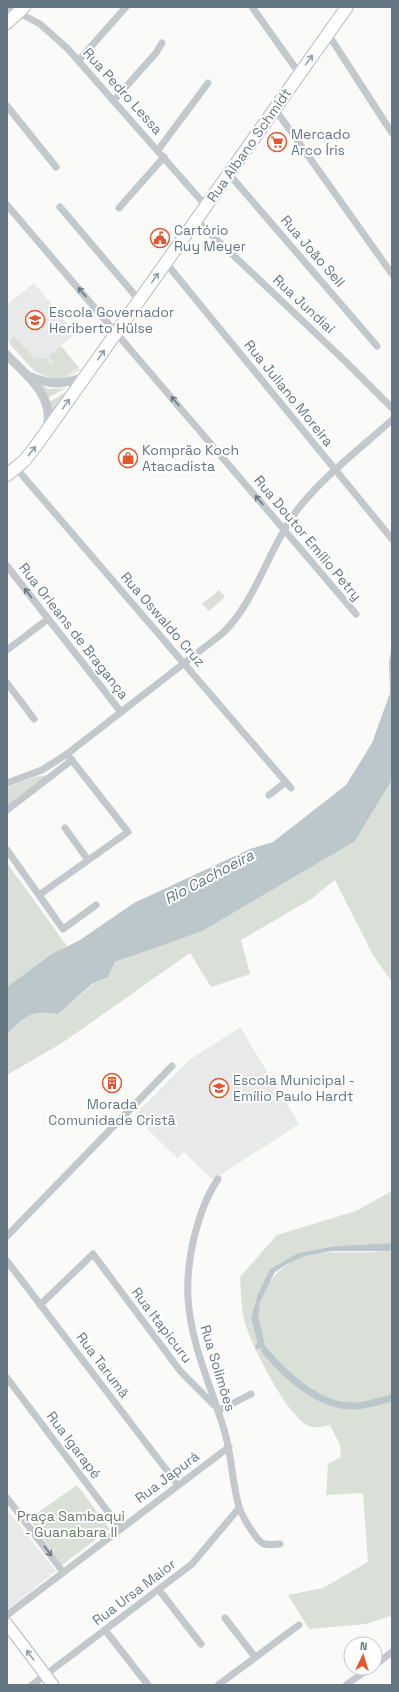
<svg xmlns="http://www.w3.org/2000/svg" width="399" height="1692" viewBox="0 0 399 1692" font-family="'Space Grotesk',sans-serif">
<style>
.built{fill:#e8e9e9}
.green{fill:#dadfd7}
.water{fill:#bbc7cb}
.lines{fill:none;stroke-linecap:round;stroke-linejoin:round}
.canal{stroke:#bbc7cb;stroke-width:7}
.secondary-casing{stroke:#b3babf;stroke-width:13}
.primary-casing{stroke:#b5babe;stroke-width:14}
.minor{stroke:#c3c8cc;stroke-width:7}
.tertiary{stroke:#c3c8cc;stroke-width:9}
.secondary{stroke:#fff;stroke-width:11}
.primary{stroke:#fff;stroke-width:12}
.oneway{stroke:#939fa8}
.oneway2{stroke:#6a7a87}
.labels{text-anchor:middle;stroke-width:4;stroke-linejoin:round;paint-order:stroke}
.street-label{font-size:14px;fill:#657683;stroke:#fff}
.poi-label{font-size:14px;fill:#657683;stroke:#fff;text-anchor:start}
.park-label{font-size:14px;fill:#687a64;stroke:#fff}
.water-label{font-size:15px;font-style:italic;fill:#60757c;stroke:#fff}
</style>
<rect width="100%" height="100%" fill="#fafaf8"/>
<g class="built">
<polygon points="34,283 76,334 61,346 81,370 68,377 62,379 41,375 35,372 7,340 7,305"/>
<polygon points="240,1027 299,1124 213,1180 184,1152 177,1158 134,1116 188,1061"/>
<polygon points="7,1510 56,1571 7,1610"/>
</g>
<g class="green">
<path d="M13,336L34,358L47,359L51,365L54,363L48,357L61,346L78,367L62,379C37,379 26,361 10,344Z"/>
<polygon points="37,384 49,389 66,388 48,398"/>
<polygon points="70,390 52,414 49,402"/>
<polygon points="219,590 225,597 209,611 202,604"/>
<polygon points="47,775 7,806 7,787 35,777"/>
<path d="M392,780V982L373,955L335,880L311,899L241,940L250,974L211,987L190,953L62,1043L7,1075V1034C25,1016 31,1010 58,1014L93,984L108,977L115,962L125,959L355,841Z"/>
<polygon points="7,863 67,946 7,987"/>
<path d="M392,1191V1243L335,1246L298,1253L270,1269L251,1318L257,1341L266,1348C264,1337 258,1326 258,1315C258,1303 263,1293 269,1284C296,1238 350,1258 392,1250V1618L390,1616L366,1624L309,1629L288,1595L323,1588L368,1562L363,1493L326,1495L328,1464L341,1457L340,1445L330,1425C325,1426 317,1428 312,1427C289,1422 252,1346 245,1323C241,1309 241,1292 240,1277L277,1235L356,1211Z"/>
<polygon points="77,1485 110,1529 62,1565 29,1519"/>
</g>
<g class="water">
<path d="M392,647V780L355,841L202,931L115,962L108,977L92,984L58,1014C31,1010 25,1016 7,1034V987L52,954L80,940L134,903L250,849L273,842L346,785L372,743L390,693L389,661Z"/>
<polygon points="392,1243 392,1250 388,1251 332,1251 305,1256 287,1264 275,1272 260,1302 258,1316 266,1348 255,1349 257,1341 251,1318 258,1294 270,1269 298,1253 335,1246"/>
</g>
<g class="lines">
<path class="canal" d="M265,1351C286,1376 320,1408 356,1406C368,1405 380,1401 392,1398"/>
<g class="secondary-casing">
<polyline id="secondary" points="7,1624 53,1685"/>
</g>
<g class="primary-casing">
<g id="primary">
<polyline points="7,23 24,7"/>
<polyline points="7,475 24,461 36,446 347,7"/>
</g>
</g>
<g class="minor">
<polyline points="8,7 40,24 67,48 206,206"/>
<polyline points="252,7 299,73"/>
<polyline points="328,34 392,133"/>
<polyline points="79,60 126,7"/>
<polyline points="114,100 156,53 162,43"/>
<polyline points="7,106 56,167"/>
<polyline points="275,109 392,274"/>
<polyline points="158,150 208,83"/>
<polyline points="229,174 377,346"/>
<polyline points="7,205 356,614"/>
<polyline points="60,207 139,300"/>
<polyline points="119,208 164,157"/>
<polyline points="196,220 346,362 392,408"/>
<polyline points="166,263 392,539"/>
<polyline points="16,468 291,788"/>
<polyline points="7,566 121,712"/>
<polyline points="7,650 48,619"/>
<polyline points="7,683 34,719"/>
<path d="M7,783L42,770L67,754L223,633C256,600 267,553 293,516C316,482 361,448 392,420"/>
<polyline points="269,795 286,782"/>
<polyline points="7,810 72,760"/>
<polyline points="65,828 88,860"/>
<polyline points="7,850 63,929 96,905"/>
<polyline points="39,895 128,832 67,754"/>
<path d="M218,1179C197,1210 186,1261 188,1298C191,1346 212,1388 225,1433C232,1457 232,1483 239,1507C242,1516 255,1538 262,1543C267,1546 275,1544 280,1544"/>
<polyline points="7,1236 172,1066"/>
<polyline points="7,1261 178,1485"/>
<polyline points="40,1305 93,1254 181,1372 214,1405"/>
<polyline points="7,1378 121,1529"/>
<polyline points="218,1411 251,1394"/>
<polyline points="7,1498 63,1572"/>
<polyline points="159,1590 201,1644"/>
<polyline points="7,1615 229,1447"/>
<polyline points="225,1618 255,1657"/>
<polyline points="105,1630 148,1685"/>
<polyline points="375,1665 392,1652"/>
<polyline points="32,1685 192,1564 239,1508"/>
<polyline points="218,1685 299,1625"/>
<polyline points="346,1685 370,1668"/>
</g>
<g class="tertiary">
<path d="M7,355C27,376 55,396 47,428"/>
<path d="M28,376C51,385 61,385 85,377"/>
</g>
<use href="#secondary" class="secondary"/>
<use href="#primary" class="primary"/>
</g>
<defs><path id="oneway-shaft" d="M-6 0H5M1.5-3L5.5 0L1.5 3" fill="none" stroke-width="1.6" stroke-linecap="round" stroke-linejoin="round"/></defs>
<g class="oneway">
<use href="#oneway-shaft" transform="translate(309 60) rotate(-54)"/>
<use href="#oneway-shaft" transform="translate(155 278) rotate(-55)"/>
<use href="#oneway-shaft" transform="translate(101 355) rotate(-55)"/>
<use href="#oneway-shaft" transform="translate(66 404) rotate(-55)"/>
<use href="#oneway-shaft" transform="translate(32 451) rotate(-52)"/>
<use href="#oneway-shaft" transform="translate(30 1655) rotate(-127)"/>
</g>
<g class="oneway2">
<use href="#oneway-shaft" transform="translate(82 292) rotate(-130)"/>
<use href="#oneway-shaft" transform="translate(175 401) rotate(-130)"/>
<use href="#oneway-shaft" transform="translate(259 500) rotate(-130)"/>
<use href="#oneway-shaft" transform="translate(28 593) rotate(-128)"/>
<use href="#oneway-shaft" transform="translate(48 1551) rotate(53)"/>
</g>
<defs>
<g id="supermarket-ring" transform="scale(1)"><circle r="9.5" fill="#fff" stroke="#e4572e" stroke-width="1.5"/><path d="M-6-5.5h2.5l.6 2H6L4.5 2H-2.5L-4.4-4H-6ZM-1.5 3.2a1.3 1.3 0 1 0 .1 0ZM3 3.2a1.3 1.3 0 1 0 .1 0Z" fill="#e4572e"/></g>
<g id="civic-ring" transform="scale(1)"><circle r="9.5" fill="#fff" stroke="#e4572e" stroke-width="1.5"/><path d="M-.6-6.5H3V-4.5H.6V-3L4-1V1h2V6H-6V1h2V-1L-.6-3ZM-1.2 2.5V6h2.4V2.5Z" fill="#e4572e"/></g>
<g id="school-ring" transform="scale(1)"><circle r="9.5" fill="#fff" stroke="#e4572e" stroke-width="1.5"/><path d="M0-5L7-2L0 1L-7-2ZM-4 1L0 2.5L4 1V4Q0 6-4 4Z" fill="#e4572e"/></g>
<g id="shop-ring" transform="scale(1)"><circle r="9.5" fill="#fff" stroke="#e4572e" stroke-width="1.5"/><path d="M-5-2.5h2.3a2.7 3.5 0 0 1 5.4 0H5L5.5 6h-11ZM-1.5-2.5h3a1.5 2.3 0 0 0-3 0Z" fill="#e4572e"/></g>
<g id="building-ring" transform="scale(1)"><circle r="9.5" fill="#fff" stroke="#e4572e" stroke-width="1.5"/><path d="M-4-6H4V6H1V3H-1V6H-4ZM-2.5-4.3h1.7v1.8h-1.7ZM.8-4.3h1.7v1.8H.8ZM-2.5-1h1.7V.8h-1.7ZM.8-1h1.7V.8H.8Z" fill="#e4572e"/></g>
</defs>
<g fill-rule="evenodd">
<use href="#supermarket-ring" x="277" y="142"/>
<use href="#civic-ring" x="160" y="238"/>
<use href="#school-ring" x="35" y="320"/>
<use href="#shop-ring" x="128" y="458"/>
<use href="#building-ring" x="112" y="1083"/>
<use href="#school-ring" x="219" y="1088"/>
</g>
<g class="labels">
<g class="street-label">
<text transform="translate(123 91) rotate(48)" y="5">Rua Pedro Lessa</text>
<text transform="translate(249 145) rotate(-55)" y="5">Rua Albano Schmidt</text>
<text transform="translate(313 251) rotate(49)" y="5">Rua João Sell</text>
<text transform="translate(304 304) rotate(43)" y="5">Rua Jundiaí</text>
<text transform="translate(289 393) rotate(51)" y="5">Rua Juliano Moreira</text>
<text transform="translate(308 538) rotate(50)" y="5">Rua Doutor Emílio Petry</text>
<text transform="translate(163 619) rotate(49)" y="5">Rua Oswaldo Cruz</text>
<text transform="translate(74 631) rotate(52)" y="5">Rua Orleans de Bragança</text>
<text transform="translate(162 1325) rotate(53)" y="5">Rua Itapicuru</text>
<text transform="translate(103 1365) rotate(53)" y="5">Rua Tarumã</text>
<text transform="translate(218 1368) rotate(73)" y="5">Rua Solimões</text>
<text transform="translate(74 1445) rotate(53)" y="5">Rua Igarapé</text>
<text transform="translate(167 1477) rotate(-37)" y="5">Rua Japurá</text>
<text transform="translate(134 1592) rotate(-37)" y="5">Rua Ursa Maior</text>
</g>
<g class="poi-label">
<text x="291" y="139">Mercado<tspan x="291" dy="16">Arco Íris</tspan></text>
<text x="174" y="235">Cartório<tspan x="174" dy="16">Ruy Meyer</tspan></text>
<text x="49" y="317">Escola Governador<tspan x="49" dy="16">Heriberto Hülse</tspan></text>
<text x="142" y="455">Komprão Koch<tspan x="142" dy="16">Atacadista</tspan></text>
<text x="233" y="1085">Escola Municipal -<tspan x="233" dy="16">Emílio Paulo Hardt</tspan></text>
<text x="112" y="1109" text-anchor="middle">Morada<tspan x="112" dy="16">Comunidade Cristã</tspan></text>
</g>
<g class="park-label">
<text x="71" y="1521">Praça Sambaqui<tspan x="71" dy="16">- Guanabara II</tspan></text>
</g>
<g class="water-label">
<text transform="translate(209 877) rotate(-28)" y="5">Rio Cachoeira</text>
</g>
</g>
<rect width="399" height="1692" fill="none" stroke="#657683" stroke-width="16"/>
<g transform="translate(363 1656) rotate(4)"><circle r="19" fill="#ffffff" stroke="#c1c8cd"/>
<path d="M0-3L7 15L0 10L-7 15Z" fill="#e4572e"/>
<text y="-6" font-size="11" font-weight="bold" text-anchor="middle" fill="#657683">N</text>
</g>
</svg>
